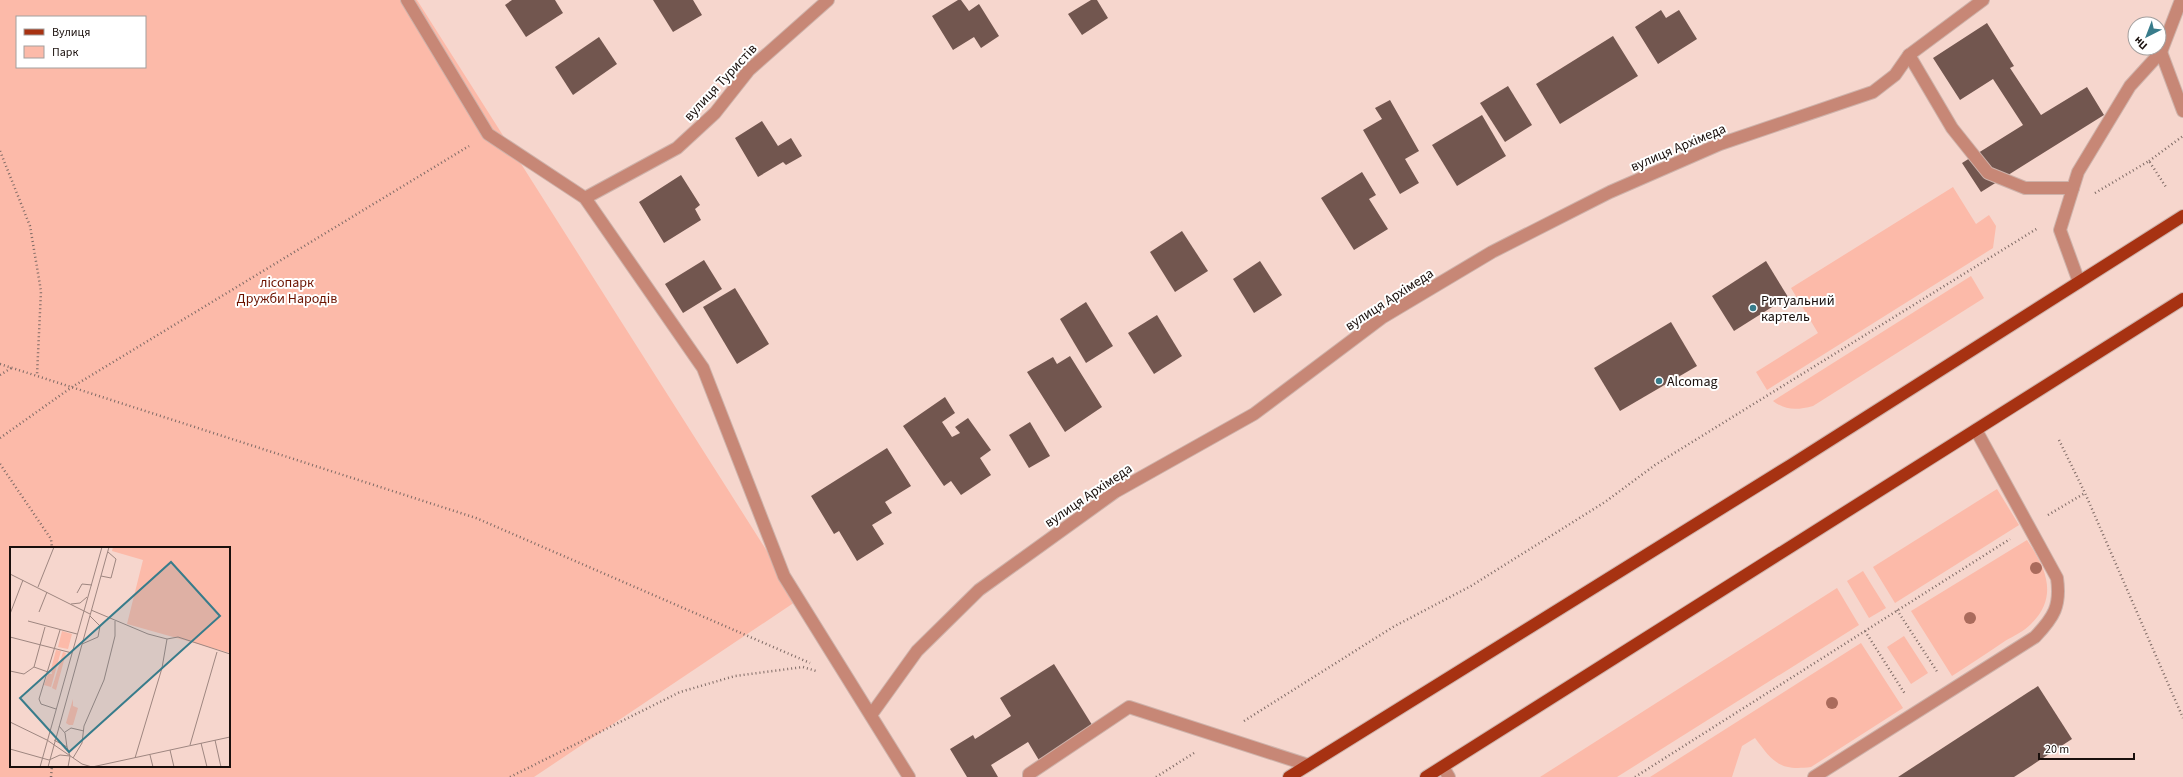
<svg xmlns="http://www.w3.org/2000/svg" width="2183" height="777" viewBox="0 0 2183 777" font-family="'Source Sans 3',sans-serif">
<style>
.green{fill:#fcbaa9;fill-rule:evenodd}
.building{fill:#72564f}
.lines{fill:none;stroke-linecap:round;stroke-linejoin:round}
.minor-casing{stroke:#ceb2aa;stroke-width:14}
.major-casing{stroke:#ceb2aa;stroke-width:14}
.path{stroke:#7e6a65;stroke-width:2.5;stroke-dasharray:1 3;stroke-linecap:butt}
.minor{stroke:#c78776;stroke-width:12}
.major{stroke:#a73212;stroke-width:12}
.tree{fill:#aa6b5c}
.poi-dot{fill:#387c8b;stroke:#fff;stroke-width:1.5}
.labels{text-anchor:middle;stroke-width:4;stroke-linejoin:round;paint-order:stroke}
.street-label{font-size:14px;fill:#190f0c;stroke:#fff}
.park-label{font-size:14px;fill:#6c1400;stroke:#fff}
.poi-label{font-size:14px;fill:#190f0c;stroke:#fff;text-anchor:start}
.inset-road{fill:none;stroke:#9e8680;stroke-width:1}
.view{fill:#387c8b;fill-opacity:0.15;stroke:#387c8b;stroke-width:2}
.inset-edge{fill:none;stroke:#190f0c;stroke-width:2}
</style>
<rect width="100%" height="100%" fill="#f6d6cd"/>
<g class="green">
<path d="M0,0H417L798,600L534,777H0ZM17,17H145V67H17ZM11,548H229V766H11Z"/>
<polygon points="1953,187 1976,224 1989,215 1996,226 1993,248 1767,390 1756,372 1818,333 1791,288"/>
<path d="M1971,276L1984,298L1813,406C1798,410 1786,411 1773,401Z"/>
<polygon points="1997,489 2019,525 1895,603 1873,567"/>
<path d="M2027,540C2046,568 2059,596 2031,624C2024,631 2014,636 2005,641C1988,653 1970,664 1952,676L1911,611Z"/>
<polygon points="1863,571 1886,608 1869,618 1847,581"/>
<polygon points="1837,588 1859,625 1617,777 1540,777"/>
<polygon points="1904,636 1928,673 1911,684 1887,647"/>
<path d="M1861,643L1903,708L1811,767C1779,771 1773,762 1755,738L1742,746L1732,777H1650Z"/>
</g>
<g class="building">
<polygon points="512,0 555,0 563,13 526,37 505,5"/>
<polygon points="653,0 693,0 702,15 673,32"/>
<polygon points="958,0 961,0 969,11 979,4 999,36 981,48 974,37 953,50 932,16"/>
<polygon points="1091,0 1097,0 1108,18 1082,35 1068,14"/>
<polygon points="1661,10 1666,18 1679,10 1697,39 1658,64 1635,27"/>
<polygon points="1987,23 2014,66 2010,68 2041,115 2087,87 2104,115 1981,192 1962,163 2023,125 1993,79 1960,100 1933,58"/>
<polygon points="1613,36 1638,76 1560,124 1536,84"/>
<polygon points="599,37 617,64 573,95 555,67"/>
<polygon points="1508,86 1532,125 1505,142 1480,103"/>
<polygon points="1390,100 1419,151 1405,159 1419,183 1400,194 1363,130 1382,119 1375,108"/>
<polygon points="1482,115 1506,156 1457,186 1432,145"/>
<polygon points="762,121 778,146 791,138 802,156 786,165 783,162 758,177 735,138"/>
<polygon points="1362,172 1376,195 1369,199 1388,229 1354,250 1321,198"/>
<polygon points="681,175 700,205 695,209 701,220 664,243 639,202"/>
<polygon points="1182,231 1208,271 1175,292 1150,252"/>
<polygon points="704,260 722,289 683,313 665,284"/>
<polygon points="1260,261 1282,295 1254,313 1233,279"/>
<polygon points="1766,261 1788,297 1734,331 1712,296"/>
<polygon points="735,288 769,344 737,364 703,307"/>
<polygon points="1086,302 1113,346 1086,363 1060,319"/>
<polygon points="1157,315 1182,356 1154,374 1128,333"/>
<polygon points="1671,322 1697,366 1620,411 1594,368"/>
<polygon points="1070,356 1102,407 1065,432 1027,372 1053,357 1057,364"/>
<polygon points="945,397 955,413 942,422 952,437 960,433 955,427 968,418 991,450 980,458 991,475 961,495 951,481 944,486 903,426"/>
<polygon points="1030,422 1050,456 1029,468 1009,435"/>
<polygon points="887,448 911,486 885,502 892,513 872,525 884,544 857,561 839,531 834,534 811,496"/>
<polygon points="1054,664 1094,728 1040,762 1028,742 991,765 998,777 967,777 950,749 973,735 975,739 1011,716 1000,698"/>
<polygon points="2038,686 2072,739 2014,777 1898,777"/>
</g>
<g class="lines">
<g class="minor-casing">
<g id="minor">
<polyline points="407,0 488,134 585,198 703,368 784,576 909,777"/>
<polyline points="2161,52 2181,0"/>
<polyline points="1909,55 1952,128 1988,173 2025,188 2073,188"/>
<polyline points="585,198 677,148 715,113 749,70 828,0"/>
<polyline points="2079,282 2060,230 2078,172 2130,86 2161,52 2183,111"/>
<polyline points="871,715 917,651 979,590 1115,492 1254,414 1383,317 1492,252 1610,192 1720,144 1873,92 1895,75 1909,55 1983,0"/>
<polyline points="1443,767 1449,777"/>
<polyline points="1029,777 1029,774 1129,707 1308,765"/>
<path d="M1814,777L2035,637C2054,617 2061,606 2057,578L1976,430"/>
</g>
</g>
<g class="major-casing">
<g id="major">
<polyline points="1289,777 1791,465 2183,216"/>
<polyline points="1426,777 2183,299"/>
</g>
</g>
<g class="path">
<polyline points="0,151 30,226 41,291 37,375"/>
<polyline points="2149,161 2183,136"/>
<polyline points="2095,193 2149,161 2166,187"/>
<polyline points="0,364 476,518 810,663"/>
<polyline points="0,375 13,367"/>
<polyline points="0,438 72,387 469,146"/>
<polyline points="2059,440 2085,493 2183,718"/>
<polyline points="0,464 51,539 52,548"/>
<polyline points="2048,515 2085,493"/>
<polyline points="1897,610 1938,673"/>
<polyline points="1865,631 1905,694"/>
<polyline points="1244,721 1393,627 1471,586 1554,534 1605,502 1655,465 2038,228"/>
<polyline points="51,777 52,766"/>
<polyline points="510,777 680,692 735,676 803,667 816,671"/>
<polyline points="1156,777 1194,753"/>
<polyline points="1635,777 2010,539"/>
</g>
<use href="#minor" class="minor"/>
<use href="#major" class="major"/>
</g>
<g class="tree">
<circle cx="2036" cy="568" r="6"/>
<circle cx="1970" cy="618" r="6"/>
<circle cx="1832" cy="703" r="6"/>
</g>
<g class="poi-dot">
<circle cx="1753" cy="308" r="4"/>
<circle cx="1659" cy="381" r="4"/>
</g>
<g class="labels">
<g class="street-label">
<text transform="translate(720 82) rotate(-47)" y="5">вулиця Туристів</text>
<text transform="translate(1678 147) rotate(-23)" y="5">вулиця Архімеда</text>
<text transform="translate(1389 299) rotate(-33)" y="5">вулиця Архімеда</text>
<text transform="translate(1088 495) rotate(-34)" y="5">вулиця Архімеда</text>
</g>
<g class="park-label">
<text x="287" y="287">лісопарк<tspan x="287" dy="16">Дружби Народів</tspan></text>
</g>
<g class="poi-label">
<text x="1761" y="305">Ритуальний<tspan x="1761" dy="16">картель</tspan></text>
<text x="1667" y="386">Alcomag</text>
</g>
</g>
<g transform="translate(10 547)">
<rect width="220" height="220" fill="#f6d6cd"/>
<path d="M103,0H220V106L117,77L133,13L102,4ZM52,84L62,87L58,102L48,100ZM46,103L51,104L41,140L34,138L38,127H42L41,122ZM53,105L56,106L46,143L42,141ZM63,152V159L68,161L63,178H59L56,176Z" fill="#fcbaa9"/>
<path class="inset-road" d="M0,27L80,67M91,29L101,31L106,12L98,5M28,40L44,0M67,46L72,37L82,38M61,57L70,56L77,50M81,63L138,87L157,92L168,90L220,107M29,65L37,45M0,67L13,33M18,74L67,87M35,80L24,120L38,125M0,90L62,106M72,97L88,90L90,79L80,69M0,124L14,127L24,120M46,162L31,157L29,152L50,83M0,175L37,193M55,185L61,181L74,184M37,193L72,217L82,220L220,190M44,193L57,200L55,186L49,179M205,193L211,220M191,196L197,220M180,198L207,105M57,200L60,209L58,220M0,202L39,213M160,203L164,220M140,208L143,220M63,211L72,196L74,179L94,133L105,89V74M125,211L152,121L157,92M39,213L50,208L60,209M30,220L92,0M38,220L99,0"/>
<path class="view" d="M161,15L210,69L59,205L10,151Z"/>
<rect width="220" height="220" class="inset-edge"/>
</g>
<rect x="16" y="16" width="130" height="52" fill="#ffffff" stroke="#a39f9e"/>
<rect x="24" y="29" width="20" height="6" fill="#a73212" stroke="#a39f9e"/>
<text x="52" y="36" font-size="12" fill="#190f0c">Вулиця</text>
<rect x="24" y="46" width="20" height="12" fill="#fcbaa9" stroke="#a39f9e"/>
<text x="52" y="56" font-size="12" fill="#190f0c">Парк</text>
<g transform="translate(2147 36) rotate(222)"><circle r="19" fill="#ffffff" stroke="#a39f9e"/>
<path d="M0-3L7 15L0 10L-7 15Z" fill="#387c8b"/>
<text y="-6" font-size="11" font-weight="bold" text-anchor="middle" fill="#190f0c">Пн</text>
</g>
<path d="M2039 753v6h95v-6" fill="none" stroke="#190f0c" stroke-width="2"/>
<text x="2045" y="753" font-size="12" fill="#190f0c" stroke="#ffffff" stroke-width="3" paint-order="stroke">20 m</text>
</svg>
